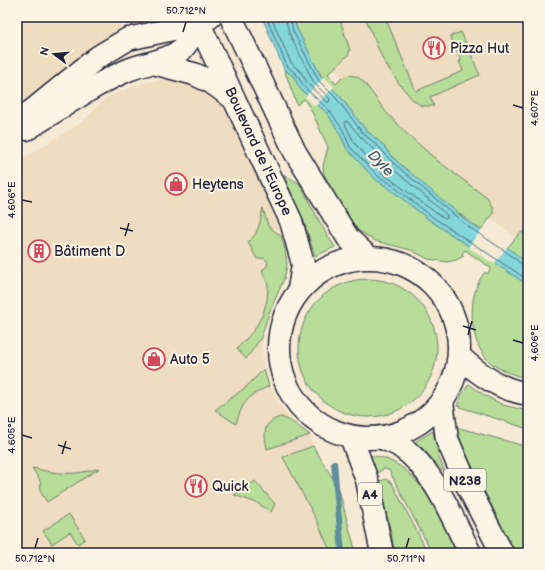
<svg xmlns="http://www.w3.org/2000/svg" width="545" height="570" viewBox="0 0 545 570" font-family="'Balsamiq Sans',sans-serif">
<style>
.built{fill:#efddc1}
.green{fill:#b7dd98;stroke:#6c806a}
.water{fill:#84d6db;stroke:#5d8e9b}
.pier{fill:#f6ead5}
.lines{fill:none;stroke-linecap:round;stroke-linejoin:round}
.shore{stroke:#496a7b;stroke-width:1}
.stream{stroke:#5d8e9b;stroke-width:6}
.minor-casing{stroke:#22223b;stroke-width:25}
.major-casing{stroke:#22223b;stroke-width:25}
.highway-casing{stroke:#22223b;stroke-width:25}
.minor{stroke:#fcf5e5;stroke-width:22}
.major{stroke:#fcf5e5;stroke-width:22}
.highway{stroke:#fcf5e5;stroke-width:22}
.ticks{fill:none;stroke:#22223b;stroke-width:1.5}
.labels{text-anchor:middle;stroke-width:4;stroke-linejoin:round;paint-order:stroke}
.shield{fill:#fcf5e5;stroke:#63616e;stroke-width:1}
.shield-label{font-size:13px;font-weight:bold;fill:#22223b}
.poi-label{font-size:14px;fill:#22223b;stroke:#fcf5e5;text-anchor:start}
.street-label{font-size:14px;fill:#22223b;stroke:#fcf5e5}
.water-label{font-size:15px;font-style:italic;fill:#3f586b;stroke:#fcf5e5}
.neatline{fill:none;stroke:#22223b;stroke-width:1.5}
.ticks-label{font-size:10px;text-anchor:middle;fill:#22223b}
</style>
<rect width="100%" height="100%" fill="#f6ead5"/>
<filter id="ink" filterUnits="userSpaceOnUse"><feTurbulence type="fractalNoise" baseFrequency=".025" numOctaves="2"/><feDisplacementMap in="SourceGraphic" scale="8" xChannelSelector="R" yChannelSelector="G"/><feConvolveMatrix kernelMatrix="1 2 1 2 8 2 1 2 1" color-interpolation-filters="sRGB"/></filter>
<g filter="url(#ink)">
<g class="built">
<polygon points="17,17 134,17 17,107"/>
<polygon points="314,17 528,17 528,248 429,168 342,78 334,67"/>
<polygon points="167,79 201,85 210,91 225,107 256,168 270,205 285,249 287,265 284,279 269,313 261,338 264,369 269,386 291,421 310,435 313,446 284,456 317,521 331,553 17,553 17,162 82,122 107,97 142,83"/>
</g>
<g class="green">
<polygon points="293,17 339,17 350,50 348,55 328,74 336,84 342,78 350,75 358,77 364,82 386,112 406,133 438,161 487,198 493,208 493,214 481,230 444,202 392,157 383,145 365,129 339,95 322,78 297,29"/>
<polygon points="365,17 385,17 416,91 463,71 459,61 461,61 450,36 461,32 480,75 430,97 434,106 422,106 413,100 400,85 383,60"/>
<path d="M284,69L294,77L300,89L327,113L339,132L347,149L376,180L386,186L431,221L528,285V378C516,376 501,371 491,363C468,344 466,294 485,272L487,274L491,268L465,250L462,254L464,256L456,260L447,262L428,259L411,250L375,241L356,229L346,218L324,174L323,166L328,147L311,110L304,99L297,105Z"/>
<polygon points="283,174 300,184 317,217 327,235 335,247 315,256 304,222"/>
<path d="M263,208L268,226L281,236L285,249L287,265L284,279L269,313L261,338L246,359L237,349L254,330L263,314L267,300L268,285L262,270L267,266L268,262L264,258L257,259L248,242C259,233 260,222 263,208Z"/>
<polygon points="522,232 528,233 528,264 507,248 519,234"/>
<circle cx="368" cy="348" r="69"/>
<path d="M264,369L269,386C247,397 243,401 236,424L215,410L246,387Z"/>
<polygon points="469,384 484,395 503,405 528,411 528,429 457,406 462,394"/>
<path d="M281,417L291,421L310,435L267,449C264,433 262,422 281,417Z"/>
<polygon points="456,427 528,447 528,517 525,541 526,553 515,553 462,446"/>
<polygon points="433,431 439,458 446,474 422,448 412,444"/>
<polygon points="313,446 338,487 356,553 331,553 317,521 283,457"/>
<path d="M365,455C418,457 437,513 457,553H432L389,470L384,469L375,474Z"/>
<path d="M32,468C58,474 74,476 100,468L47,502L40,491C43,481 37,476 32,468Z"/>
<polygon points="386,479 392,483 428,553 395,553 388,519 377,482"/>
<polygon points="255,481 275,504 271,512 257,503 234,495"/>
<polygon points="69,514 85,539 78,544 70,532 52,544 43,531"/>
</g>
<polygon class="water" points="262,17 293,17 297,29 322,78 339,95 365,129 383,145 392,157 468,222 511,250 528,264 528,285 431,221 386,186 376,180 347,149 339,132 327,113 300,89 294,77 284,69"/>
<g class="pier">
<polygon points="324,77 334,87 315,106 305,97"/>
<polygon points="482,229 508,246 494,264 468,247"/>
</g>
<g class="lines">
<g class="shore">
<polyline points="266,17 287,66 297,75 304,87 330,111 343,130 350,147 379,177 388,182 434,218 528,280"/>
<polyline points="271,17 291,63 301,72 308,84 327,102 329,102 330,99 314,83 289,33 285,17"/>
<polyline points="290,17 293,31 319,81 336,98 362,132 380,148 390,160 466,225 508,253 524,266 528,266"/>
<polygon points="346,121 348,122 359,135 376,152 386,163 447,215 447,218 445,219 436,213 382,173 355,144 345,124"/>
</g>
<polyline class="stream" points="334,463 342,553"/>
<g class="minor-casing">
<g id="minor">
<polyline points="17,123 98,57 128,39 200,23 210,17"/>
<path d="M27,129C59,109 93,85 128,70C145,63 164,62 180,51C188,44 194,32 200,23"/>
</g>
</g>
<g class="major-casing">
<g id="major">
<polyline points="196,17 291,221 303,264 299,290"/>
<polyline points="231,17 295,152 348,238 368,257"/>
<polyline points="153,63 194,74 211,82 233,98"/>
</g>
</g>
<g class="highway-casing">
<g id="highway">
<circle cx="369" cy="348" r="90"/>
<path d="M460,357C480,375 501,390 528,394"/>
<polyline points="442,402 447,439 466,483 502,553"/>
<polyline points="351,437 367,480 382,553"/>
<path d="M382,438C388,441 396,443 401,447C433,468 453,519 470,553"/>
</g>
</g>
<use href="#minor" class="minor"/>
<use href="#major" class="major"/>
<use href="#highway" class="highway"/>
</g>
</g>
<path class="ticks" d="M183,32L186,22M513,105L523,108M22,200L32,202M120,228L133,231M125,236L129,223M463,326L476,330M468,335L472,321M513,340L523,343M22,435L32,438M58,445L71,449M62,454L66,441M35,548L38,538M406,548L409,538"/>
<defs>
<g id="restaurant-ring" transform="scale(1.15)"><circle r="9.5" fill="#fcf5e5" stroke="#d1495b" stroke-width="1.5"/><path d="M-5-6h1v4h1v-4h1v4h1v-4h1v5L-1.5 .5V6h-2V.5L-5-1ZM5-6V6H3V1.5H1.5Q1.5-4 5-6Z" fill="#d1495b"/></g>
<g id="shop-ring" transform="scale(1.15)"><circle r="9.5" fill="#fcf5e5" stroke="#d1495b" stroke-width="1.5"/><path d="M-5-2.5h2.3a2.7 3.5 0 0 1 5.4 0H5L5.5 6h-11ZM-1.5-2.5h3a1.5 2.3 0 0 0-3 0Z" fill="#d1495b"/></g>
<g id="building-ring" transform="scale(1.15)"><circle r="9.5" fill="#fcf5e5" stroke="#d1495b" stroke-width="1.5"/><path d="M-4-6H4V6H1V3H-1V6H-4ZM-2.5-4.3h1.7v1.8h-1.7ZM.8-4.3h1.7v1.8H.8ZM-2.5-1h1.7V.8h-1.7ZM.8-1h1.7V.8H.8Z" fill="#d1495b"/></g>
</defs>
<g fill-rule="evenodd">
<use href="#restaurant-ring" x="434" y="48"/>
<use href="#shop-ring" x="176" y="184"/>
<use href="#building-ring" x="39" y="251"/>
<use href="#shop-ring" x="154" y="359"/>
<use href="#restaurant-ring" x="196" y="486"/>
</g>
<g class="labels">
<g class="shield">
<rect x="444" y="469" width="42" height="22" rx="3"/>
<rect x="358" y="483" width="24" height="22" rx="3"/>
</g>
<g class="shield-label">
<text x="465" y="485">N238</text>
<text x="370" y="499">A4</text>
</g>
<g class="poi-label">
<text x="450" y="53">Pizza Hut</text>
<text x="192" y="189">Heytens</text>
<text x="54" y="256">Bâtiment D</text>
<text x="170" y="364">Auto 5</text>
<text x="212" y="491">Quick</text>
</g>
<g class="street-label">
<text transform="translate(259 151) rotate(65)" y="5">Boulevard de l'Europe</text>
</g>
<g class="water-label">
<text transform="translate(381 163) rotate(47)" y="5">Dyle</text>
</g>
</g>
<rect width="545" height="570" fill="none" stroke="#fcf5e5" stroke-width="44"/>
<g transform="translate(54 54) rotate(286)" stroke="#fcf5e5" stroke-width="3" paint-order="stroke">
<path d="M0-3L7 15L0 10L-7 15Z" fill="#22223b"/>
<text y="-6" font-size="11" font-weight="bold" text-anchor="middle" fill="#22223b">N</text>
</g>
<rect x="22" y="22" width="501" height="526" class="neatline"/>
<g class="ticks-label">
<text x="186" y="14">50.712°N</text>
<text transform="translate(534 108) rotate(-90)" y="4">4.607°E</text>
<text transform="translate(11 200) rotate(-90)" y="4">4.606°E</text>
<text transform="translate(534 343) rotate(-90)" y="4">4.606°E</text>
<text transform="translate(11 435) rotate(-90)" y="4">4.605°E</text>
<text x="35" y="562">50.712°N</text>
<text x="406" y="562">50.711°N</text>
</g>
</svg>
